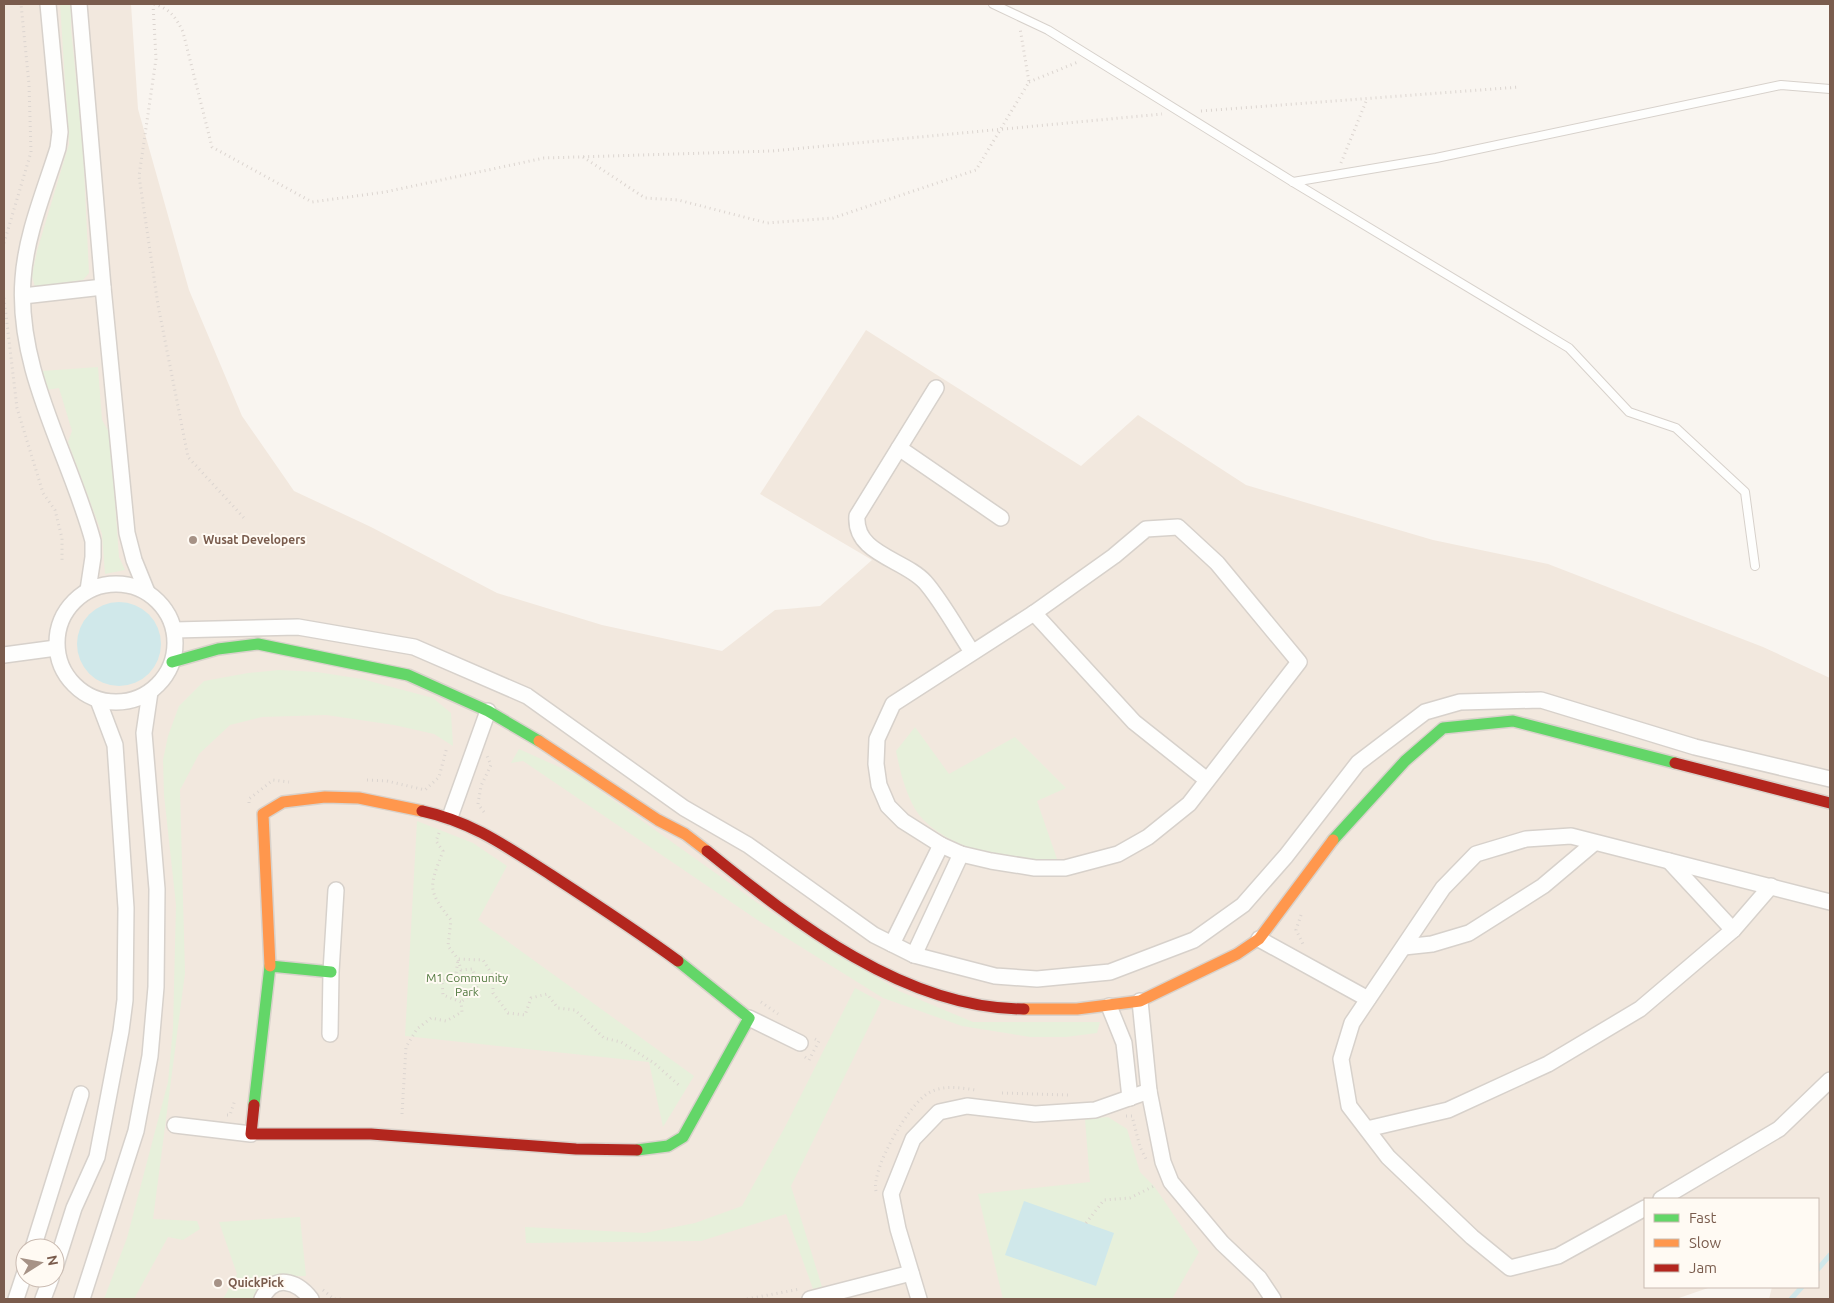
<svg xmlns="http://www.w3.org/2000/svg" width="1834" height="1303" viewBox="0 0 1834 1303" font-family="Ubuntu,sans-serif">
<style>
.residential{fill:#f2e8de;fill-rule:evenodd}
.green{fill:#e7f0db}
.water{fill:#d0e8ea}
.lines{fill:none;stroke-linecap:round;stroke-linejoin:round}
.stream{stroke:#d0e8ea;stroke-width:5}
.lane-casing{stroke:#d7d1cb;stroke-width:10}
.street-casing{stroke:#d7d1cb;stroke-width:18}
.fast-casing{stroke:#d9d2cb;stroke-width:14}
.slow-casing{stroke:#d9d2cb;stroke-width:14}
.jam-casing{stroke:#d9d2cb;stroke-width:14}
.path{stroke:#dcd5d0;stroke-width:3;stroke-dasharray:1 4;stroke-linecap:butt}
.lane{stroke:#fefefd;stroke-width:8}
.street{stroke:#fefefd;stroke-width:15}
.fast{stroke:#63d668;stroke-width:11}
.slow{stroke:#ff974d;stroke-width:11}
.jam{stroke:#b3261e;stroke-width:11}
.poi-dot{fill:#a69286;stroke:#fffaf3;stroke-width:2}
.labels{text-anchor:middle;stroke-width:4;stroke-linejoin:round;paint-order:stroke}
.poi-label{font-size:12px;font-weight:bold;fill:#7a5c4d;stroke:#fffaf3;text-anchor:start}
.park-label{font-size:12px;fill:#537a41;stroke:#fffaf3}
</style>
<rect width="100%" height="100%" fill="#f9f5f0"/>
<path class="residential" d="M4,4H131L138,109L189,290L242,416L294,491L371,527L497,593L602,625L722,651L775,610L820,606L872,560L760,494L866,330L1081,466L1138,415L1246,485L1433,540L1548,564L1763,647L1830,678V1299H1769L1772,1287H1818V1199H1645V1287H1711L1676,1299H4ZM25,1248H55V1278H25Z"/>
<g class="green">
<polygon points="60,4 71,4 71,28 83,149 89,273 83,280 35,287 32,276 37,251 69,144"/>
<polygon points="98,367 102,420 110,434 119,557 125,570 105,574 102,534 68,442 72,431 59,388 46,390 42,371"/>
<polygon points="279,670 317,672 362,679 433,698 451,713 453,746 434,734 394,725 326,715 262,717 230,725 199,754 180,790 185,973 153,1219 197,1221 200,1229 183,1240 168,1237 134,1299 104,1299 127,1238 168,1082 173,1028 176,905 164,795 163,760 168,736 179,706 204,681 248,673"/>
<path d="M915,727L949,774L1015,737L1066,788L1037,801L1057,859C1015,865 939,848 915,809C905,791 900,771 896,751Z"/>
<polygon points="519,749 579,776 769,911 899,991 973,1022 1100,1022 1097,1033 1066,1037 1030,1037 962,1026 883,998 759,921 523,761 511,763"/>
<polygon points="417,821 473,843 507,866 478,920 694,1076 663,1127 649,1062 405,1036"/>
<polygon points="855,988 881,1002 791,1186 822,1287 813,1289 786,1214 701,1241 526,1243 525,1227 645,1233 695,1223 742,1206 785,1127"/>
<polygon points="1108,1117 1127,1129 1140,1172 1154,1186 1199,1252 1172,1299 1003,1299 978,1194 1090,1182 1085,1119"/>
<polygon points="300,1217 306,1276 259,1277 255,1299 223,1299 237,1274 219,1222"/>
</g>
<g class="water">
<circle cx="119" cy="644" r="42"/>
<polygon points="1024,1201 1114,1233 1096,1286 1005,1255"/>
</g>
<g class="lines">
<g class="stream">
<polyline points="1818,1269 1830,1255"/>
<polyline points="1791,1299 1802,1287"/>
</g>
<g class="lane-casing">
<g id="lane">
<polyline points="993,4 1048,30 1293,182 1569,348 1629,412 1676,428 1745,492 1755,566"/>
<polyline points="1293,182 1436,158 1781,85 1830,89"/>
</g>
</g>
<g class="street-casing">
<g id="street">
<path d="M48,4L60,132L58,148C45,190 26,234 23,279C16,371 70,455 93,541V557L88,590"/>
<polyline points="79,4 103,287 127,533 134,560 147,592"/>
<polyline points="23,296 103,287"/>
<path d="M936,388L857,516C854,554 904,559 925,582C941,600 958,631 972,652"/>
<polyline points="899,448 1001,518"/>
<polygon points="1178,527 1217,563 1299,662 1189,804 1148,837 1118,854 1065,868 1035,868 991,861 961,854 941,845 903,821 888,806 879,785 876,764 877,739 893,704 1034,613 1114,556 1146,529"/>
<circle cx="116" cy="643" r="59"/>
<polyline points="1034,613 1134,722 1207,780"/>
<polyline points="174,630 298,627 414,647 527,696 684,808 748,845 874,935 914,955 995,976 1037,979 1110,972 1194,940 1243,905 1286,856 1358,763 1425,712 1460,702 1541,700 1695,747 1830,779"/>
<polyline points="4,655 56,648"/>
<polyline points="450,817 488,711"/>
<polyline points="1669,861 1733,930"/>
<polyline points="1259,939 1368,999"/>
<polyline points="892,944 941,845"/>
<polyline points="1404,947 1432,944 1469,933 1543,886 1594,843"/>
<polyline points="914,955 961,854"/>
<polyline points="1140,1001 1149,1091"/>
<polyline points="1109,1006 1124,1043 1130,1098"/>
<polyline points="749,1018 800,1043"/>
<polyline points="330,1034 331,972 336,890"/>
<polyline points="175,1125 251,1134"/>
<polyline points="1367,1129 1448,1110 1548,1064 1640,1009 1733,930 1771,886"/>
<polyline points="1661,1199 1779,1129 1830,1080"/>
<polyline points="1645,1208 1558,1256 1510,1268 1472,1237 1388,1157 1349,1106 1341,1059 1352,1023 1443,888 1476,854 1526,839 1571,836 1830,902"/>
<polyline points="33,1248 81,1094"/>
<polyline points="55,1268 74,1208 97,1157 121,1031 125,1000 126,908 115,745 98,700"/>
<polyline points="16,1299 25,1272"/>
<polyline points="43,1299 51,1278"/>
<polyline points="82,1299 136,1131 150,1056 156,987 157,889 144,733 150,692"/>
<path d="M262,1299C274,1273 297,1281 311,1299"/>
<polyline points="810,1299 911,1273"/>
<polyline points="919,1299 898,1229 891,1194 913,1139 939,1112 967,1106 1035,1114 1095,1110 1149,1091 1163,1162 1171,1182 1222,1243 1259,1278 1273,1299"/>
</g>
</g>
<g class="fast-casing">
<g id="fast">
<polyline points="172,662 218,649 258,644 408,675 488,711 539,741"/>
<polyline points="1333,840 1405,761 1443,728 1513,721 1675,763"/>
<polyline points="254,1105 270,966 331,972"/>
<polyline points="637,1150 668,1146 683,1137 749,1018 678,961"/>
</g>
</g>
<g class="slow-casing">
<g id="slow">
<polyline points="539,741 658,820 685,834 707,851"/>
<polyline points="270,966 263,814 283,802 325,797 359,798 422,811"/>
<polyline points="1024,1009 1077,1009 1140,1001 1237,954 1259,939 1333,840"/>
</g>
</g>
<g class="jam-casing">
<g id="jam">
<polyline points="1675,763 1830,803"/>
<path d="M422,811C473,822 507,847 551,875C594,903 637,931 678,961"/>
<path d="M707,851C796,923 905,1009 1024,1009"/>
<polyline points="254,1105 251,1134 371,1134 576,1149 637,1150"/>
</g>
</g>
<g class="path">
<polyline points="153,4 156,59 139,176 158,305 188,457 245,519"/>
<path d="M154,4C170,9 176,17 183,32L212,147L312,202L385,192L544,158L772,151L1162,114"/>
<polyline points="1029,82 1078,62"/>
<polyline points="1201,111 1520,87"/>
<polyline points="583,157 645,198 678,200 767,223 833,218 976,170 1029,82 1020,28"/>
<polyline points="1341,163 1367,99"/>
<polyline points="4,243 31,152 29,84 21,4"/>
<polyline points="4,298 17,408 43,493 55,510 62,538 62,560"/>
<polyline points="367,780 387,781 425,790 439,777 447,747"/>
<polyline points="249,803 249,799 273,780 289,782"/>
<polyline points="484,812 478,804 481,786 491,765 487,756"/>
<path d="M439,833L436,841L443,851C430,886 426,889 451,920L448,946L458,959L483,960L493,976V993L508,1013L525,1015L531,998L547,994L558,1008L575,1010L604,1038L621,1042L654,1063L681,1087"/>
<polyline points="1301,915 1296,930 1304,946"/>
<polyline points="761,1002 778,1014"/>
<polyline points="805,1057 809,1060 819,1041 815,1039"/>
<polyline points="1002,1093 1068,1095"/>
<polyline points="402,1114 406,1047 417,1029 431,1018 446,1021 462,1012 461,1002 443,995 442,981 456,974 458,959 461,970 473,969 477,988 461,1002"/>
<polyline points="227,1115 230,1115 235,1100"/>
<polyline points="1126,1116 1132,1116 1140,1147 1146,1159"/>
<path d="M876,1191C871,1169 908,1106 927,1094C942,1084 960,1088 976,1090"/>
<polyline points="1086,1223 1104,1200 1130,1198 1154,1186"/>
<polyline points="323,1290 334,1299 344,1299"/>
<polyline points="747,1299 800,1289"/>
</g>
<use href="#lane" class="lane"/>
<use href="#street" class="street"/>
<use href="#fast" class="fast"/>
<use href="#slow" class="slow"/>
<use href="#jam" class="jam"/>
</g>
<g class="poi-dot">
<circle cx="193" cy="540" r="5"/>
<circle cx="218" cy="1283" r="5"/>
</g>
<g class="labels">
<g class="poi-label">
<text x="203" y="544">Wusat Developers</text>
<text x="228" y="1287">QuickPick</text>
</g>
<g class="park-label">
<text x="467" y="982">M1 Community<tspan x="467" dy="14">Park</tspan></text>
</g>
</g>
<rect width="1834" height="1303" fill="none" stroke="#7a5c4d" stroke-width="10"/>
<rect x="1644" y="1198" width="175" height="90" fill="#fffaf3" stroke="#cabbb1"/>
<rect x="1654" y="1214" width="25" height="8" fill="#63d668" stroke="#cabbb1"/>
<text x="1689" y="1223" font-size="15" fill="#7a5c4d">Fast</text>
<rect x="1654" y="1239" width="25" height="8" fill="#ff974d" stroke="#cabbb1"/>
<text x="1689" y="1248" font-size="15" fill="#7a5c4d">Slow</text>
<rect x="1654" y="1264" width="25" height="8" fill="#b3261e" stroke="#cabbb1"/>
<text x="1689" y="1273" font-size="15" fill="#7a5c4d">Jam</text>
<g transform="translate(40 1263) rotate(79)"><circle r="24" fill="#fffaf3" stroke="#cabbb1"/>
<path d="M0-4L9 19L0 12L-9 19Z" fill="#a69286"/>
<text y="-8" font-size="14" font-weight="bold" text-anchor="middle" fill="#7a5c4d">N</text>
</g>
</svg>
